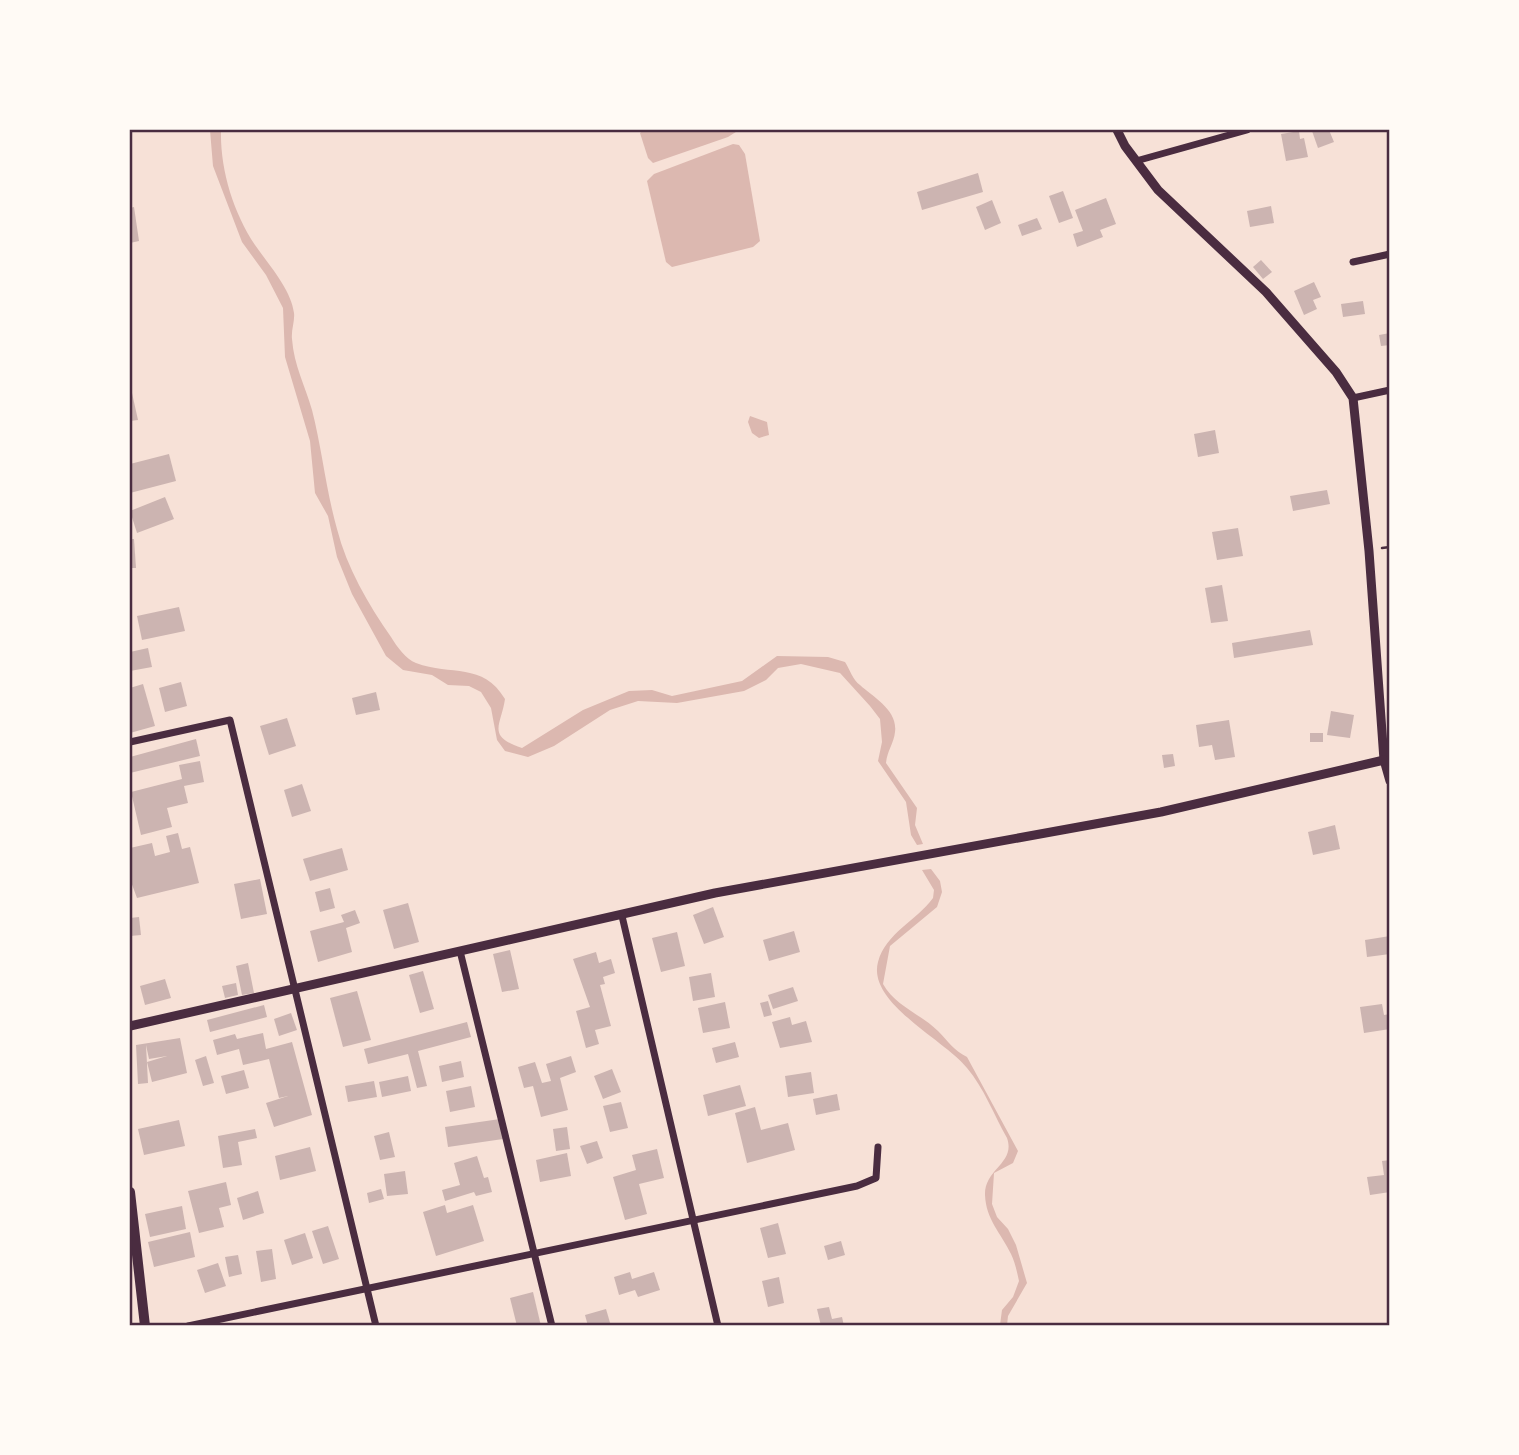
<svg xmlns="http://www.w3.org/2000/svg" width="1519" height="1455" viewBox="0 0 1519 1455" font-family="'Times New Roman',serif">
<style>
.water{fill:#dcb8b0}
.building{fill:#ccb4b1}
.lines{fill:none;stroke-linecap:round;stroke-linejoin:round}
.path{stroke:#4a2c40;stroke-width:2.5}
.minor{stroke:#4a2c40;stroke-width:7}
.tertiary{stroke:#4a2c40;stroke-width:9}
.secondary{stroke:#4a2c40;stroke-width:10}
.neatline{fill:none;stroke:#4a2c40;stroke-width:2.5}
</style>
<rect width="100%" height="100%" fill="#f7e1d7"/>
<g class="water">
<path d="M210,130H221C220,169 233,212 255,245C268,264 291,289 294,313C295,321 291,330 292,339C294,366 305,385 312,410C322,449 326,490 337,529C347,568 368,604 391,637C397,647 406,659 416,663C451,676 483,662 505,699C501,726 486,736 522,748L583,710L629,691L652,690L672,696L742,681L777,656L828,657L845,662C850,670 853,680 860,685C873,697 898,710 895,732C894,743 887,751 886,763L917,808L915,825L923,844L917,845L911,835L906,802L878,761L882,742L880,719L870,706L840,673L801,664L778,668L766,680L744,691L677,703L638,701L610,710L554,746L528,757L505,751L497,740L491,708L481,692L469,686L448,685L432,675L403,670L386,656L352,594L337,557L328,516L315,493L310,441L285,357L283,308L266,275L242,242L213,166Z"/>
<polygon points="643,130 739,130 728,137 653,163 648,158 640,133"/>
<polygon points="733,144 739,145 745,154 760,241 753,247 672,267 666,262 647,181 654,174"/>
<polygon points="750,416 767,422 769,435 759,438 752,433 748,422"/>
<path d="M931,869L940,881L942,892L937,907L890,946L883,984C895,1006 921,1014 938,1031C949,1042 953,1050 967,1057L1018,1151L1013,1163L994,1173L992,1204L997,1217L1008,1229L1016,1245L1027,1283L1008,1316L1007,1325H1000L1002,1310L1013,1297L1019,1281C1017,1272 1015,1262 1011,1254C1001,1233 986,1220 985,1195C984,1169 1016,1163 1007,1138C994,1115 984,1088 967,1068C945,1040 867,1003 878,962C886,933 916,921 933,898L934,890L922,870Z"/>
</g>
<g class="building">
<polygon points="1329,130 1334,142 1318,148 1312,131"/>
<polygon points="1299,131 1300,139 1304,138 1308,157 1286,161 1281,134"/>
<polygon points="978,173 983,192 922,210 917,192"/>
<polygon points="1063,191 1073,218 1059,223 1049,196"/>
<polygon points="1106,198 1116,224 1100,230 1103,237 1077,247 1073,234 1083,231 1075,210"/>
<polygon points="992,200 1001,223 985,230 976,207"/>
<polygon points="1271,206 1274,223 1250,227 1247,211"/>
<polygon points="134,207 139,241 130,243 130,208"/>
<polygon points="1037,218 1042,229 1022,236 1018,225"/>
<polygon points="1261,260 1272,272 1263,279 1253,267"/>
<polygon points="1314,282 1321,297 1313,300 1317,309 1304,315 1294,291"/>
<polygon points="1363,301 1365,314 1343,317 1341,304"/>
<polygon points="1390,333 1390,345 1381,346 1379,335"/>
<polygon points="130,384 138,420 130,421"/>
<polygon points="1215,430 1219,453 1198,457 1194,434"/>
<polygon points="169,454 176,481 130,493 130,464"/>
<polygon points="1327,490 1330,504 1293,511 1290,496"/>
<polygon points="165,497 174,519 137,533 130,511"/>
<polygon points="1238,528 1243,556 1217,560 1212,532"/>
<polygon points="130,539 134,539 136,568 130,568"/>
<polygon points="1222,585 1228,621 1211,623 1205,588"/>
<polygon points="179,607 185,631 142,640 137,616"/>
<polygon points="1310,630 1313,645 1234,658 1232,643"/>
<polygon points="148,648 152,667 130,671 130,652"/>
<polygon points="181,682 187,706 165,712 159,688"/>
<polygon points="143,684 155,726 130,733 130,688"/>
<polygon points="376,692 380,710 356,715 352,698"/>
<polygon points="1331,711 1354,715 1350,738 1327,735"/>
<polygon points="287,718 296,746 269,755 260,726"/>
<polygon points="1229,720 1235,757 1215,760 1212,745 1199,747 1196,725"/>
<rect x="1310" y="733" width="13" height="9"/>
<polygon points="196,739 200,756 130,773 130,757"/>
<polygon points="1173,754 1175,766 1164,768 1162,755"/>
<polygon points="200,761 204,782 184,786 188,803 167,808 172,827 141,835 131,792 182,779 179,765"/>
<polygon points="302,784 311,811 292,817 284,790"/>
<polygon points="1335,825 1340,849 1313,855 1308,832"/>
<polygon points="178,833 182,849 190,847 199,883 137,898 130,879 130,848 152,843 155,856 170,852 166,836"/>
<polygon points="342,848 348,870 310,881 303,859"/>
<polygon points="260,879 267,914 241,919 234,884"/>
<polygon points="330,888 335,908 320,912 315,892"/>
<polygon points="408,903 419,942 394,949 383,910"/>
<polygon points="713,907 724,937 704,944 693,915"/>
<polygon points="355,910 360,923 346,928 352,952 318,962 310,931 344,922 341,915"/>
<polygon points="139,917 141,935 130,936 130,918"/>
<polygon points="794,931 800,952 769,961 763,940"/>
<polygon points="677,932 685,966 661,972 652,938"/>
<polygon points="1390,936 1390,954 1367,957 1365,940"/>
<polygon points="510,950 519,989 502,992 493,954"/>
<polygon points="596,952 599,963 611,959 615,973 603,977 605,984 600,985 611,1026 595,1030 599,1044 586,1048 576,1011 590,1007 573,959"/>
<polygon points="248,963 254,993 242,995 236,966"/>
<polygon points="423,971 434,1009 420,1013 409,975"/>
<polygon points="711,973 715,997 693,1001 689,977"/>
<polygon points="165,979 171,998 145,1005 140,986"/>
<polygon points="236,983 238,995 225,998 222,986"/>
<polygon points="793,987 798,1001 773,1009 768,995"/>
<polygon points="357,991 371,1040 343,1047 330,998"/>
<polygon points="768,1001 772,1015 764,1017 760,1003"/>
<polygon points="725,1002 730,1028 703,1033 698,1008"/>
<polygon points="1382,1004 1384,1015 1390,1014 1390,1029 1364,1033 1360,1007"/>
<polygon points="264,1005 267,1017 210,1032 207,1020"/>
<polygon points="291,1013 297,1030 279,1036 274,1019"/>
<polygon points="790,1017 792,1025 806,1021 812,1042 780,1048 772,1022"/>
<polygon points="467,1022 471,1037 418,1051 427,1086 417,1088 408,1054 368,1064 364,1049"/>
<polygon points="263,1033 266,1049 292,1042 312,1115 274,1127 266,1103 288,1096 279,1098 269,1059 243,1065 239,1049 217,1055 213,1040 235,1034 237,1039"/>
<polygon points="180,1038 187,1073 152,1082 147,1062 167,1056 149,1059 146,1045 148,1083 138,1084 136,1045"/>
<polygon points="735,1042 739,1057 716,1063 712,1048"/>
<polygon points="206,1056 214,1083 203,1086 195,1060"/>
<polygon points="571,1056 576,1072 560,1078 568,1110 541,1117 533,1086 524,1088 518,1067 535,1062 542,1083 551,1081 546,1064"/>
<polygon points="461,1061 464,1077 442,1082 439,1066"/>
<polygon points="612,1069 621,1092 603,1099 594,1076"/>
<polygon points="244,1070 249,1088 226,1094 221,1076"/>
<polygon points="811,1072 814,1093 788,1097 785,1076"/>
<polygon points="408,1076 411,1091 382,1097 379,1082"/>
<polygon points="374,1081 377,1097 348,1102 345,1086"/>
<polygon points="740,1085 746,1106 708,1116 703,1095"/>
<polygon points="471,1086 475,1107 450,1112 446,1091"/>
<polygon points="837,1094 840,1110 816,1115 813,1099"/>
<polygon points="621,1102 628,1128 610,1132 603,1106"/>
<polygon points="755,1107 761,1130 788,1123 795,1150 747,1163 735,1113"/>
<polygon points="500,1119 503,1139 448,1147 445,1127"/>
<polygon points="179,1120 185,1146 144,1155 138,1129"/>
<polygon points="567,1127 570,1149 556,1151 553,1129"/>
<polygon points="255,1129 257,1138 238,1142 242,1165 223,1168 218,1136"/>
<polygon points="389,1132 395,1157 380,1160 374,1136"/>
<polygon points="597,1141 603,1158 587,1164 580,1146"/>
<polygon points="310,1147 316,1171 280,1180 275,1156"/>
<polygon points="657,1149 664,1178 639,1184 647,1214 625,1220 613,1177 636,1170 632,1155"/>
<polygon points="567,1153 571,1176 540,1182 536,1160"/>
<polygon points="477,1156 484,1178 488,1177 492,1192 476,1196 474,1192 445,1201 442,1190 460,1185 454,1163"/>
<polygon points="1390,1160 1390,1192 1370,1195 1367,1177 1384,1175 1382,1161"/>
<polygon points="405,1171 408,1194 387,1196 384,1174"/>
<polygon points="226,1182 231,1205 219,1208 224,1227 199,1233 188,1191"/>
<polygon points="381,1189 384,1199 369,1203 367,1193"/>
<polygon points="258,1191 264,1213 243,1220 237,1198"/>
<polygon points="445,1205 447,1213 473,1205 484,1241 436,1256 423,1212"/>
<polygon points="182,1206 186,1229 150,1237 145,1214"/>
<polygon points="778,1223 786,1254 768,1258 760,1228"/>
<polygon points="328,1226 339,1259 323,1264 312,1231"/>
<polygon points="190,1232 195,1257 154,1267 148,1242"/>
<polygon points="305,1233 313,1258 292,1265 284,1240"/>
<polygon points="841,1241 845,1255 828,1260 824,1246"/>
<polygon points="272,1249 276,1279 261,1282 256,1251"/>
<polygon points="238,1255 242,1274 229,1277 225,1257"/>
<polygon points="218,1263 226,1286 205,1293 197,1270"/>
<polygon points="630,1272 632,1279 654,1272 660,1290 638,1297 635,1290 619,1295 614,1277"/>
<polygon points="779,1277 784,1303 768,1307 762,1281"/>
<polygon points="533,1292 541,1326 517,1326 510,1298"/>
<polygon points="829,1307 832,1319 842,1317 844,1326 821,1326 817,1309"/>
<polygon points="606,1309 611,1326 588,1326 585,1315"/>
</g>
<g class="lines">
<polyline class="path" points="1382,548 1390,547"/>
<g class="minor">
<polyline points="1136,161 1247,130"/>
<polyline points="1353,262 1390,254"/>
<polyline points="1353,398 1390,390"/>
<polyline points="130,742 230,720 376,1326"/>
<polyline points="622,916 718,1326"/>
<polyline points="460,951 552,1326"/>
<polyline points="188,1326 857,1186 876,1178 878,1147"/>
</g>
<g class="tertiary">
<polyline points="1117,130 1125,146 1158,190 1266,292 1336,372 1353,398 1369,551 1384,760 1390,781"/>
<polyline points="130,1026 715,893 1161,812 1384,760"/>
</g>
<polyline class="secondary" points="130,1192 145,1326"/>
</g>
<rect width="1519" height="1455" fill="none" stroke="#fffaf5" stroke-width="262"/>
<rect x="131" y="131" width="1257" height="1193" class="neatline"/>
</svg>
